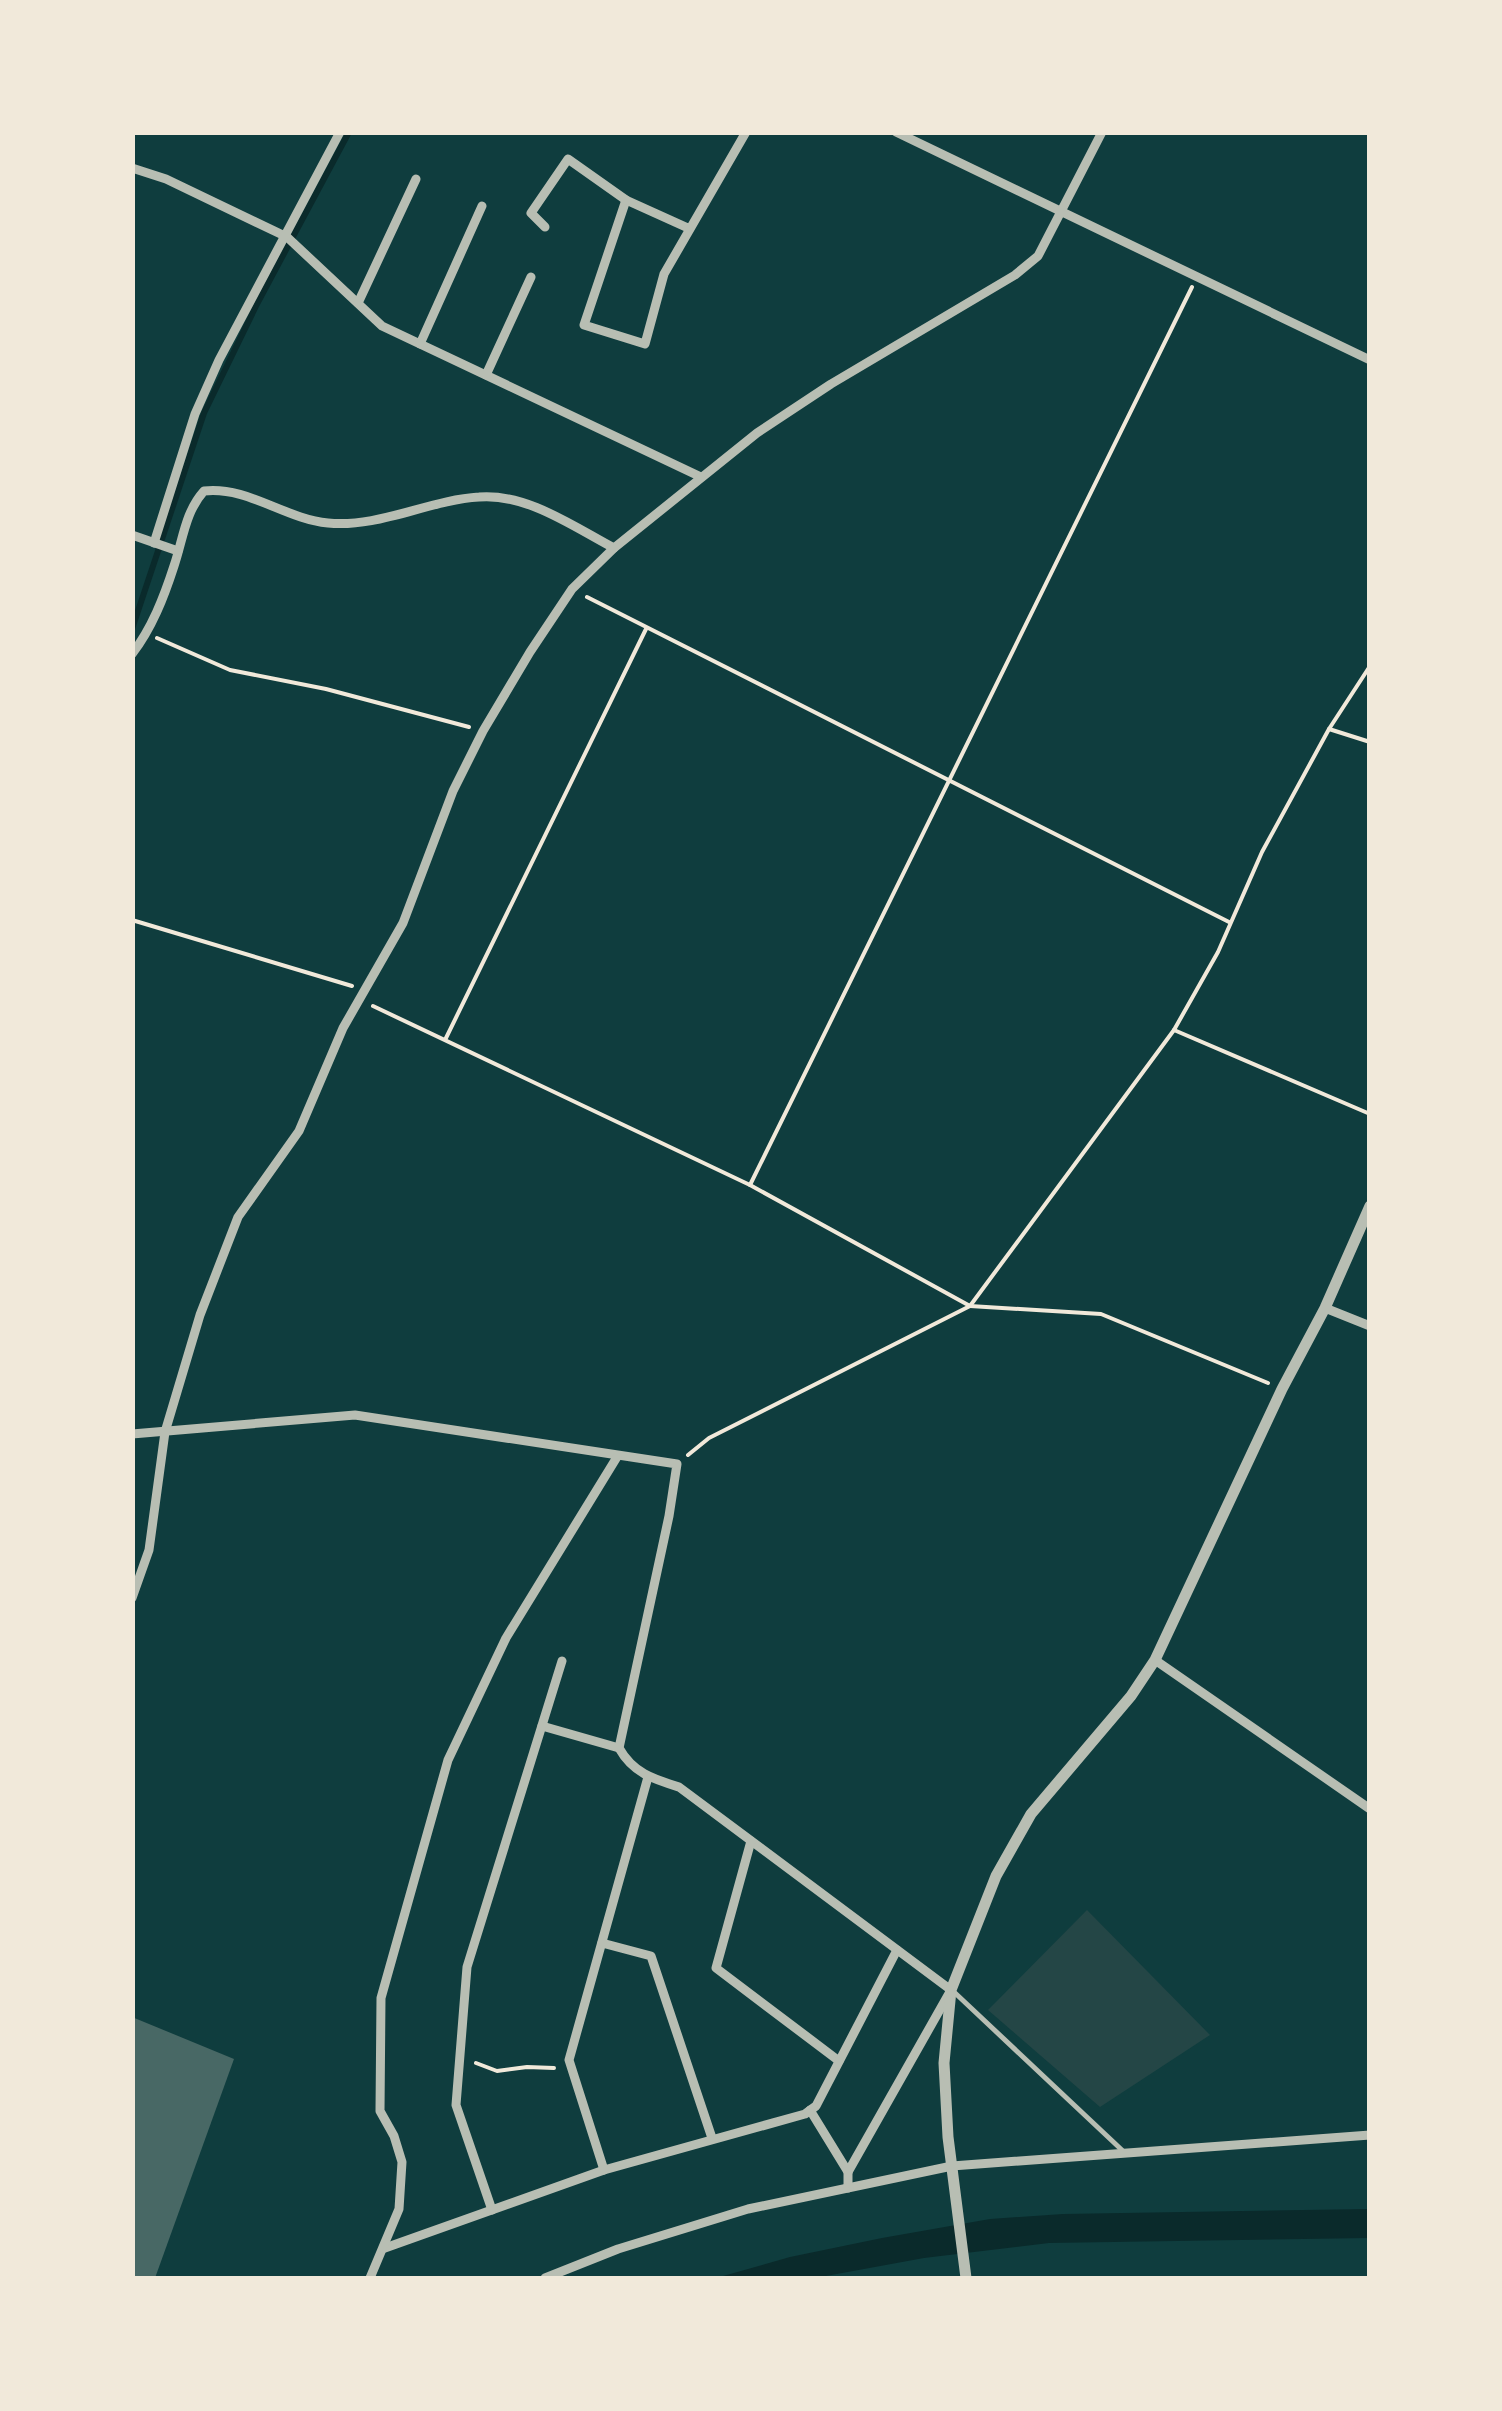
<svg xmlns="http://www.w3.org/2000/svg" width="1502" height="2411" viewBox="0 0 1502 2411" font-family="Figtree,sans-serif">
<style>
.green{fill:#244646}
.water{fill:#0a2a2b}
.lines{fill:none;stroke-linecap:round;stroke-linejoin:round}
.stream{stroke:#0a2a2b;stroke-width:6}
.building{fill:#486865}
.path{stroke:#f1e9da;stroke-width:4}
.service{stroke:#b8beb3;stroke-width:5}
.minor{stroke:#b8beb3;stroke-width:9}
.tertiary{stroke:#b8beb3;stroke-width:11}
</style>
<rect width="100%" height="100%" fill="#0f3d3e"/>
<polygon class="green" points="1087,1910 1210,2035 1100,2107 988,2010"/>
<polygon class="water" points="1369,2209 1369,2238 1049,2243 924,2258 815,2278 716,2278 790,2257 882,2238 990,2219 1063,2214"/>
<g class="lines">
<polyline class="stream" points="132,629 204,413 257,304 349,132"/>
</g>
<polygon class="building" points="132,2017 234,2059 155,2278 132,2278"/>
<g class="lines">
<g class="path">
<polyline points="587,597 1229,922"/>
<polyline points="157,638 230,670 326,689 469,727"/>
<polyline points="1329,729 1370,742"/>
<polyline points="132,920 352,986"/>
<polyline points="373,1006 750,1185 970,1306 1101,1314 1268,1383"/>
<polyline points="1174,1030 1370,1114"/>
<polyline points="446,1038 646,629"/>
<polyline points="750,1185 1192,287"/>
<polyline points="688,1455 709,1438 970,1306 1174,1030 1218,952 1262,852 1329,729 1370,666"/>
<polyline points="476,2063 497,2071 527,2067 554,2068"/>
</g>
<polyline class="service" points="954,1992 1124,2152"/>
<g class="minor">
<polyline points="896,132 1370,360"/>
<polyline points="132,168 166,179 287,237 382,326 701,477"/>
<polyline points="626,200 584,325 645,344 664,274 746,132"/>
<polyline points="545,227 531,213 568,159 626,200 688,228"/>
<polyline points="358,303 416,179"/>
<polyline points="420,344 482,206"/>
<polyline points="486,375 531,277"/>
<polyline points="132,535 178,551"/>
<polyline points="154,543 195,414 219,360 340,132"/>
<path d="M132,654C152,628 164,597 174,566C183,540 185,512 204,491C248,486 285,519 328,523C379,528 429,500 479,497C527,493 574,527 614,548"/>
<polyline points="1325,1308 1370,1326"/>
<path d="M132,1434L355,1415L677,1464L669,1516L619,1748C633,1773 653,1779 679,1787L951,1990L848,2172"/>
<polyline points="132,1598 149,1550 165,1432 200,1315 238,1217 299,1131 343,1028 403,923 453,791 483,731 530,652 572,589 614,548 757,433 831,384 1015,275 1038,256 1102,132"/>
<polyline points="1155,1660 1370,1809"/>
<polyline points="542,1726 619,1748"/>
<polyline points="751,1841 716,1968 839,2061"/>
<polyline points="602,1943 651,1956 712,2138"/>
<polyline points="810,2110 848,2172 848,2188"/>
<polyline points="604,2170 569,2060 648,1777"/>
<polyline points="492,2210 456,2105 467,1967 562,1661"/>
<polyline points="385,2248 604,2170 805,2114 816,2106 897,1950"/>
<polyline points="370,2278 399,2209 402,2162 394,2136 380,2111 381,1998 448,1760 506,1638 617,1457"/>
<polyline points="545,2278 618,2249 748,2209 952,2166 1370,2135"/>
</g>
<polyline class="tertiary" points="966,2278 948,2137 944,2063 951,1990 996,1876 1031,1814 1131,1696 1155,1660 1282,1389 1325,1308 1370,1206"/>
</g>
<rect width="1502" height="2411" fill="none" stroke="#f1e9da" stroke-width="270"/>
</svg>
